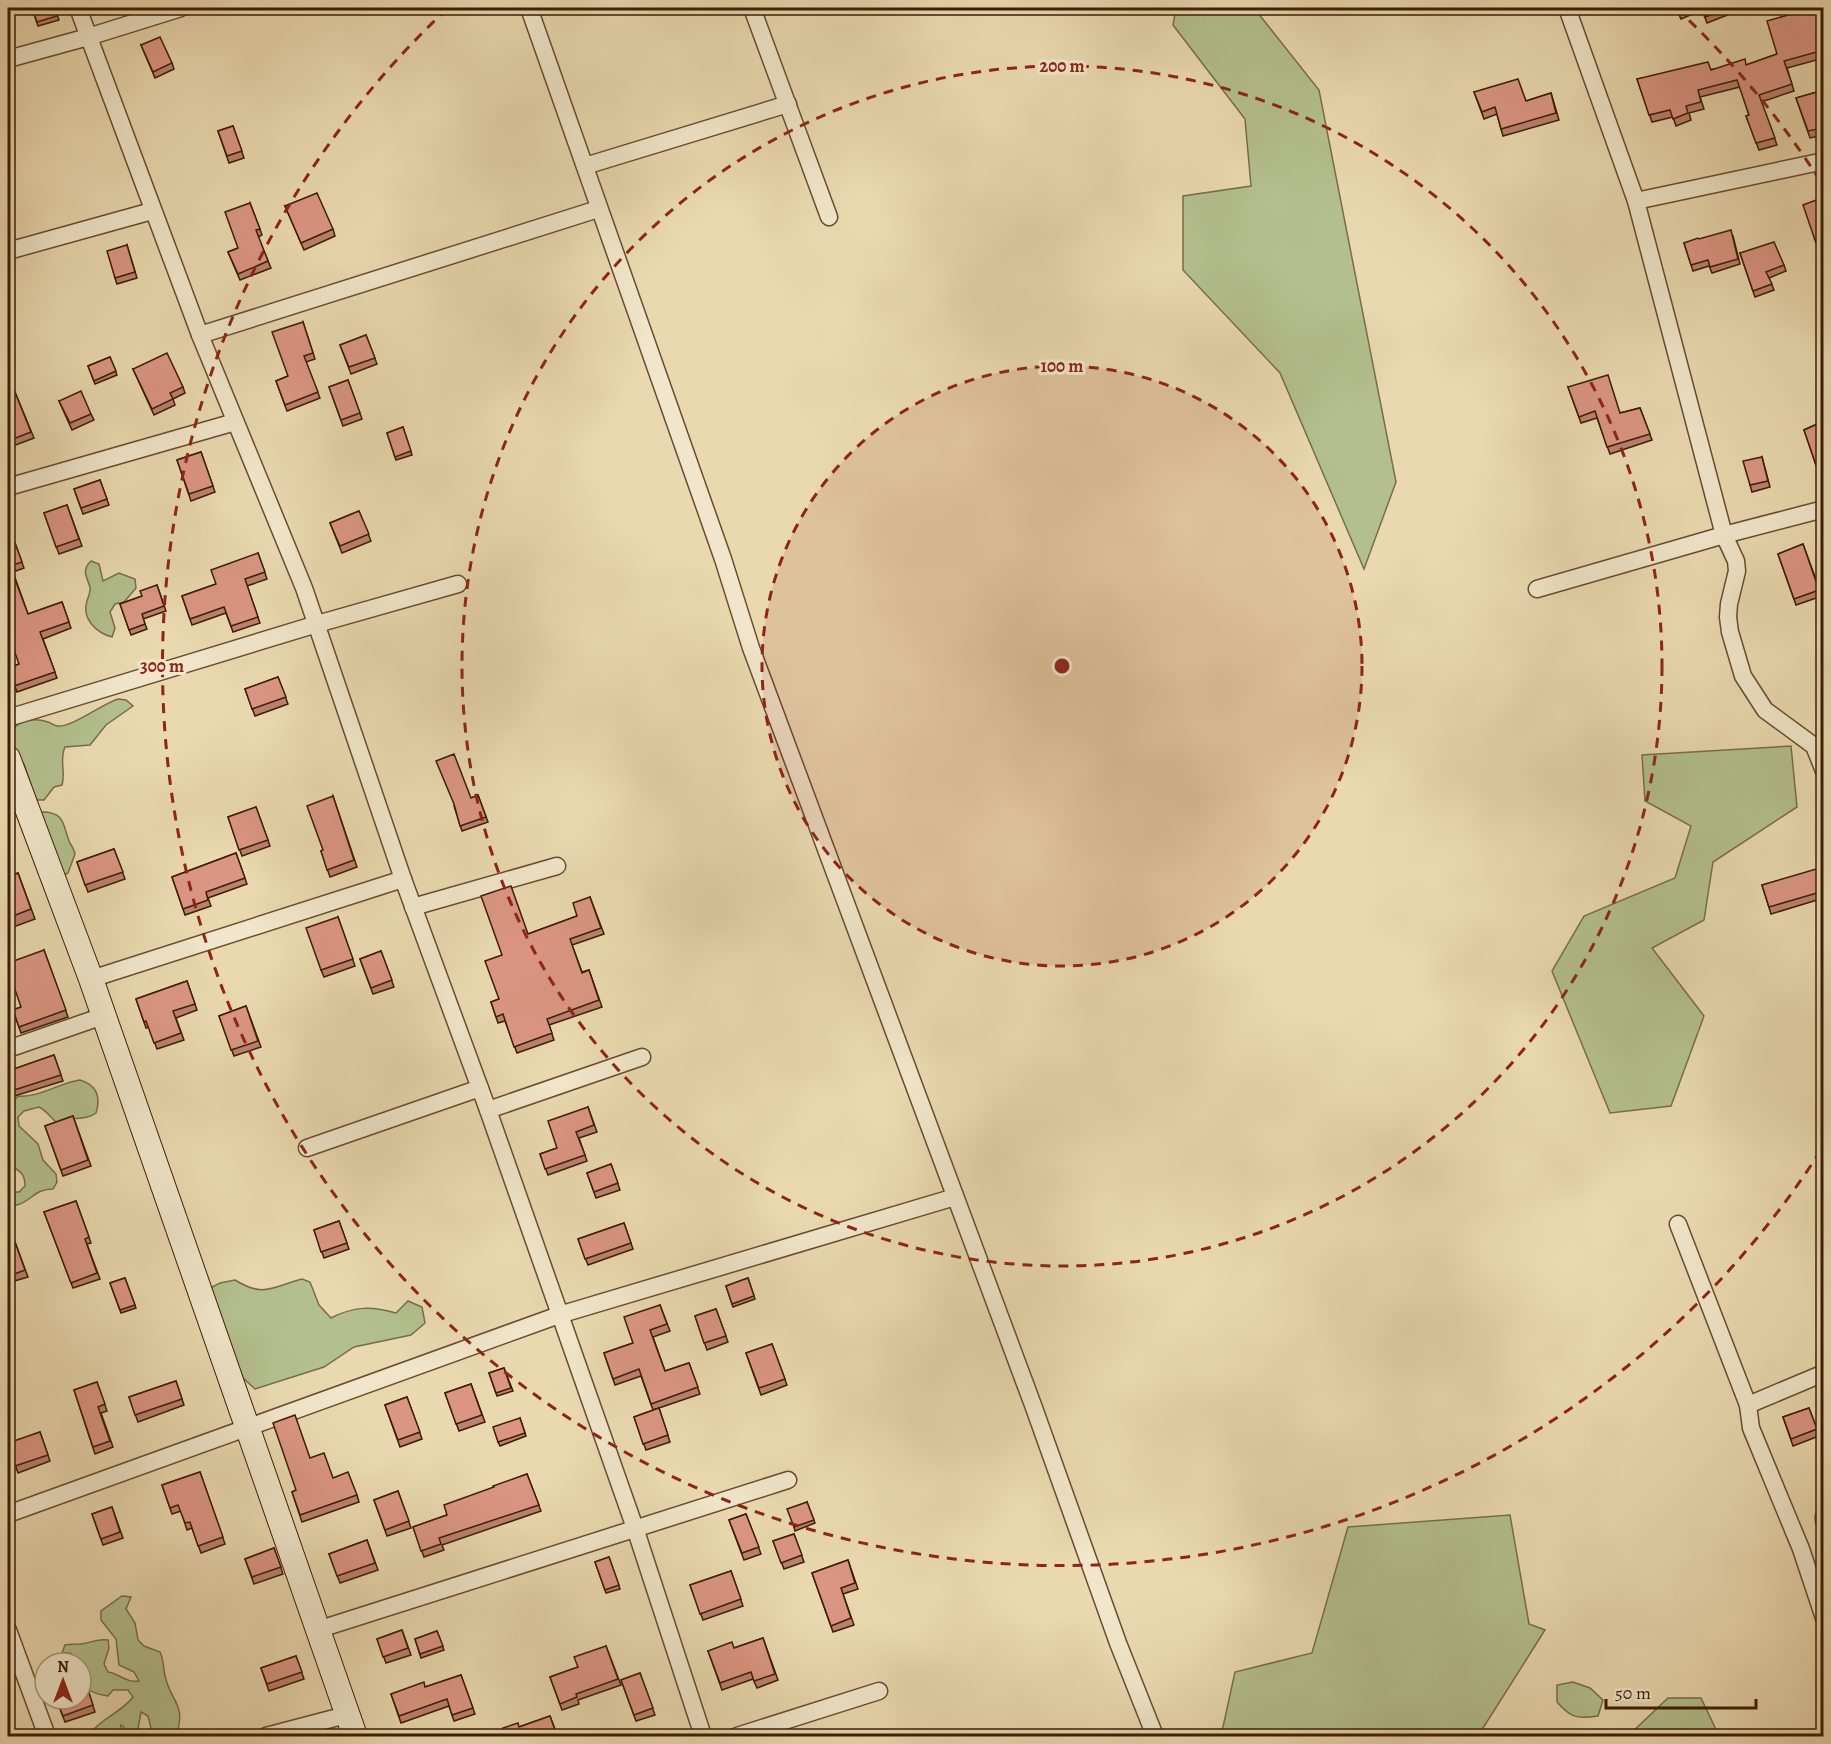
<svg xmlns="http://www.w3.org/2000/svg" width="1831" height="1744" viewBox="0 0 1831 1744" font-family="Alegreya,serif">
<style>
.green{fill:#b3c08d;stroke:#776e4a;stroke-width:1.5}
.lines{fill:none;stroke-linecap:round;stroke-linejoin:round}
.street-casing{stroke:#674c30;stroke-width:19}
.secondary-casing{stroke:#3b1d06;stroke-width:26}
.street{stroke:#f1e6cb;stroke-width:16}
.secondary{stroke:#f1e6cb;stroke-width:24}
.wall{fill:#bc8171;stroke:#3b1d06;stroke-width:1.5}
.building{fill:#db9683;stroke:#3b1d06;stroke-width:1.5}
.ring{fill:none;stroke:#8f2418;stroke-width:3;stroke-dasharray:10 8}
.centre{fill:#8f2418;stroke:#f1e6cb;stroke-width:3}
.ring-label{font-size:18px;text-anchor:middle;font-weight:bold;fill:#8f2418;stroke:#f1e6cb;stroke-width:6;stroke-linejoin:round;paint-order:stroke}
</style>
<rect width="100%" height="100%" fill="#ead9af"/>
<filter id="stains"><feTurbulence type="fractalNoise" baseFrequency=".00333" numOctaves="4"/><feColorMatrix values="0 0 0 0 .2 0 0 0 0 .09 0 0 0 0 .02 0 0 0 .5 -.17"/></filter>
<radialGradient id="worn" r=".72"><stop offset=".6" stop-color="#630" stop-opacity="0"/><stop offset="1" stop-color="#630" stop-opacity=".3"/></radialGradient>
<g class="green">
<polygon points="1176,8 1254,8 1319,90 1396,482 1364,569 1280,373 1183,270 1183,196 1251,186 1245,119 1173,25"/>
<path d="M91,561L99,564L103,581L119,573L135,579L136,588L124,602L115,604L110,612L115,628L112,637C97,633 81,619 87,601C88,597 91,592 90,587C87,577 81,570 91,561Z"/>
<path d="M118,699L126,700L133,706L106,725L90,745L65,747C59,760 66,772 62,785L54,787L44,800H36L24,764L17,758L10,733C18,720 33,717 48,722C51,723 53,725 57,726C71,728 102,704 118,699Z"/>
<polygon points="1791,746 1797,807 1713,862 1704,920 1652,948 1704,1016 1671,1106 1610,1113 1552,971 1584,916 1675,878 1691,826 1645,801 1642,755"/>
<path d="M42,812C65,812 63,825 69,841C71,845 74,849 75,854L68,873L64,875L39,814Z"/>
<path d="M80,1080C97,1085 101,1097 96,1113C84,1122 70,1115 57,1123C50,1117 47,1111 39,1107L24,1111L18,1117L19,1126L38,1144L43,1160L56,1174L57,1182L53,1189C34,1189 32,1201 17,1205L8,1201V1192H19L25,1186C25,1176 22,1172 13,1167L8,1169V1108L18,1096C39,1098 59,1083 80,1080Z"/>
<path d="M302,1279L310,1282L319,1305L331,1318C354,1306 372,1306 396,1313L408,1301L422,1307L425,1323L411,1335L354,1347L324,1367L255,1389L243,1378L208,1300L212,1287L220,1283L235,1280C264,1298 272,1287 302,1279Z"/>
<path d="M1821,1503H1823V1529L1817,1527C1813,1518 1815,1512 1821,1503Z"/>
<polygon points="1510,1515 1529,1624 1545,1630 1478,1736 1221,1736 1235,1672 1312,1653 1348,1527"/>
<path d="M122,1596L131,1597L126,1609L135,1623L138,1640L144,1646L160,1652C164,1660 163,1667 165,1676C171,1703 187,1704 176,1736H153L148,1716L141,1712L138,1729L133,1735L121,1725L120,1736H93V1730C105,1717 125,1709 133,1697L128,1690H113L108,1696C98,1695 89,1691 81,1685V1663H76V1659L70,1653H62L65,1645C71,1644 75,1644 81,1644C92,1643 97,1638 108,1640L109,1648L104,1664L108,1672C120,1674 126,1683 139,1681L134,1672L119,1665L116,1639L101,1620V1611Z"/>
<path d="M1573,1682L1590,1688L1603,1700L1598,1716C1577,1719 1571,1718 1557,1702V1685Z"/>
<polygon points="1668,1698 1701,1698 1719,1736 1628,1736"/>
</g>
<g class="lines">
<g class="street-casing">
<g id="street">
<polyline points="78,8 200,335 304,588 403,879 488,1110 635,1528 703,1736"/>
<polyline points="529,8 723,559 751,648 1033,1405 1118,1643 1155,1736"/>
<polyline points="752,8 829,217"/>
<polyline points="1567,8 1636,201 1724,535 1736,561 1737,571 1729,604 1728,617 1730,632 1743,676 1765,710 1814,746 1824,771"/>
<polyline points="8,59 88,37 181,8"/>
<polyline points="585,166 788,104"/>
<polyline points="1636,201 1824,161"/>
<polyline points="8,251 152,211"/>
<polyline points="200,335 598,209"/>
<polyline points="8,487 235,422"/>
<polyline points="1537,589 1724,535 1824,509"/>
<polyline points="8,718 317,624 458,584"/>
<polyline points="413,907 557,866"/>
<polyline points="91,979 403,879"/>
<polyline points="8,1049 103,1016"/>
<polyline points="488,1110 642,1057"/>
<polyline points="307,1148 480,1088"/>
<polyline points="1678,1224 1748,1405 1751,1428 1801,1549 1824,1618"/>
<polyline points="1748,1405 1824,1373"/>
<polyline points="8,1514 559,1315 955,1197"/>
<polyline points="8,1630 47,1736"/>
<polyline points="317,1630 788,1480"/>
<polyline points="266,1736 346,1715"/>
<polyline points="737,1736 879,1691"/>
</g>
</g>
<g class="secondary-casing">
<polyline id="secondary" points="8,758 91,979 355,1736"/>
</g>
<use href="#street" class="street"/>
<use href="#secondary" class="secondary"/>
</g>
<g class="wall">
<polygon points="32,8 55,8 59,20 38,26"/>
<polygon points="1676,8 1733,8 1735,12 1707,23 1702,10 1681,19"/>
<polygon points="1824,8 1824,58 1787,68 1794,91 1761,102 1777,145 1759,150 1746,116 1749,115 1740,87 1700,97 1704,109 1689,113 1691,120 1676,126 1673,117 1652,122 1637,79 1746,65 1777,54"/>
<polygon points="141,45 172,63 174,69 155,78"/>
<polygon points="1824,90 1824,135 1810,138 1796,98"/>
<polygon points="1474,92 1526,101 1551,93 1559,120 1503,136 1497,114 1484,119"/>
<polygon points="233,126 244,158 229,163 218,131"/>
<polygon points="1824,197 1824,258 1822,259 1819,252"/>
<polygon points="250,203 262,235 258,237 271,268 240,280 228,252 238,248"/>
<polygon points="285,206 333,229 335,236 304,250"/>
<polygon points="1733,236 1740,264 1712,273 1709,266 1693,271 1684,243 1699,239"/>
<polygon points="127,245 137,278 117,284 115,278"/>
<polygon points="1740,253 1784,265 1786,271 1769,278 1774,290 1755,297"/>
<polygon points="303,322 315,359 306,362 320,398 287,411 276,381 288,376"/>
<polygon points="366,335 377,364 351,374 340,345"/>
<polygon points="110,357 117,375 95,384 88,366"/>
<polygon points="133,369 183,387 185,393 173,399 175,405 154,415"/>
<polygon points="8,375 34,438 8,448"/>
<polygon points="348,380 362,419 343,426 329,387"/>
<polygon points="1568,387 1620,413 1640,408 1652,440 1610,454 1597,418 1581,423"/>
<polygon points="59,401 91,414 94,420 72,430"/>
<polygon points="1824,421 1824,473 1819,474 1804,430"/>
<polygon points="403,427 412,455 396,460 387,433"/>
<polygon points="201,452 215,492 191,501 177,460"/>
<polygon points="1762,457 1770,487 1752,492 1750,485"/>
<polygon points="100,480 109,505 83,514 74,489"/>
<polygon points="67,505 82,546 59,554 44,513"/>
<polygon points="359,511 371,541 342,553 330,523"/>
<polygon points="15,543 24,568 13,572 28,614 62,602 71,628 43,639 57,678 17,692 8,668 19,664 8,545"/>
<polygon points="1803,544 1822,596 1796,605 1778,554"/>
<polygon points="258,553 267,579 247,586 260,623 233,632 226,613 192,625 182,596 216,584"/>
<polygon points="157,585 166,611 143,619 147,629 131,635 120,604 142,596"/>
<polygon points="278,677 288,704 255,716 245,689"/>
<polygon points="478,795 488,822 462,831 454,806"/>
<polygon points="333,796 357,867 330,877 321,851 323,850"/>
<polygon points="256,807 270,846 242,856 228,817"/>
<polygon points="114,849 125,879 88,892 77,862"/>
<polygon points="236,853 247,884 208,898 211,906 185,915 172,877"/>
<polygon points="1824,868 1824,898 1771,914 1762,885"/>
<polygon points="18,873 35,919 8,929 8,877"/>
<polygon points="590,897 604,934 572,945 582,972 589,970 602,1007 549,1025 554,1040 517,1053 505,1021 498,1023 491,1002 499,999 502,955 528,934 577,916"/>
<polygon points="338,917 355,966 324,977 321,970"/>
<polygon points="44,950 68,1017 21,1033 13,1010 21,1007"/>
<polygon points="381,951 394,987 373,994 360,959"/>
<polygon points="187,981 197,1010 176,1018 184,1040 157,1049 149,1027 146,1028 136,999"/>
<polygon points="246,1006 261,1047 234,1056 219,1016"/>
<polygon points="54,1055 63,1081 8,1098 8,1071"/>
<polygon points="588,1107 597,1132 579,1138 587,1161 548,1175 540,1154 557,1148"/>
<polygon points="73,1116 91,1166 63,1176 45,1126"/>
<polygon points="611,1164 620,1190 596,1198 587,1173"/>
<polygon points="76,1201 91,1243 87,1244 100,1279 73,1288 44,1212"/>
<polygon points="339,1221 349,1249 324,1258 314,1230"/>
<polygon points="624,1223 633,1249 588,1265 578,1239"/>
<polygon points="15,1242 28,1277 11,1282 8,1273"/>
<polygon points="125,1278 136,1308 121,1313 110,1283"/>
<polygon points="748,1278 755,1299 733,1307 726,1286"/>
<polygon points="660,1305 670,1331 653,1337 665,1371 689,1363 700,1394 653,1410 641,1376 615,1385 604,1353 633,1343"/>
<polygon points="716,1309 728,1342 707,1350 695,1316"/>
<polygon points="772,1344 787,1385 761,1395 746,1353"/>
<polygon points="504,1368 513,1391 497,1396 489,1373"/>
<polygon points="176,1381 184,1405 138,1422 129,1397"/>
<polygon points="97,1382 107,1411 101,1413 113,1447 95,1454 74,1390"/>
<polygon points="471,1384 485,1422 459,1431 445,1393"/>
<polygon points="407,1397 422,1439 400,1447 385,1405"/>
<polygon points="659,1408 670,1442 646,1450 634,1417"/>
<polygon points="1809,1408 1819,1436 1793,1446 1783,1417"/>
<polygon points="520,1418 526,1436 500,1446 498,1442"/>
<polygon points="40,1432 50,1461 18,1473 8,1444"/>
<polygon points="310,1458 333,1478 357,1495 359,1502 302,1522 292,1492 296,1490"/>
<polygon points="200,1472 225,1544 201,1553 192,1528 187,1530 181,1511 172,1514 162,1485"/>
<polygon points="527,1474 541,1511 442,1545 444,1550 424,1557 413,1527 447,1515 494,1487"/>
<polygon points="398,1491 411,1528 387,1536 374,1500"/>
<polygon points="807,1502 815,1523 795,1531 794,1527"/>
<polygon points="112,1507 123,1538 103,1545 92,1514"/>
<polygon points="746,1514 761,1554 744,1560 729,1520"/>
<polygon points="794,1534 804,1562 784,1569 773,1541"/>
<polygon points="367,1540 378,1570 340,1583 329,1554"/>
<polygon points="274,1548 283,1574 254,1584 245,1559"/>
<polygon points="609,1557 620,1589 606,1593 595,1562"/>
<polygon points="848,1560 858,1589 843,1594 854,1625 833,1632 812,1573"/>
<polygon points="731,1571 743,1606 703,1620 690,1585"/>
<polygon points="402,1630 411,1655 386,1663 377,1639"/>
<polygon points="437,1631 444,1650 421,1658 415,1639"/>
<polygon points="763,1638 778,1680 757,1688 753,1679 722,1690 708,1651 734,1648"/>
<polygon points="606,1646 621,1685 578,1700 579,1704 562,1710 550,1677 578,1667"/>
<polygon points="296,1656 304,1679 269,1691 261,1668"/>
<polygon points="640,1673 655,1715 636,1721 621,1680"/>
<polygon points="461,1675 475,1714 454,1721 449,1706 401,1723 391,1694 425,1687"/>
<polygon points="88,1690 95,1712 65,1722 57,1701"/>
<polygon points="550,1716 558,1737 506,1737 519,1727"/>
</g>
<g class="building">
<polygon points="32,8 55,8 57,16 37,22"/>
<polygon points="1677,8 1693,8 1679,13"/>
<polygon points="1701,8 1730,8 1705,17"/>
<polygon points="1808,8 1824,8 1824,50 1784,61 1792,84 1759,95 1775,138 1756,143 1746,116 1749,115 1737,80 1698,90 1701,102 1686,106 1688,113 1673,119 1670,110 1649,115 1637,79 1708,62 1711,70 1745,59 1746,65 1777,54 1767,21 1809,9"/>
<polygon points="160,37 172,63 153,72 141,45"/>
<polygon points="1518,79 1526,101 1551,93 1556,113 1501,129 1495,107 1482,112 1474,92"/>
<polygon points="1824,90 1824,128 1808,131 1796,98"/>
<polygon points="233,126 242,151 227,156 218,131"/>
<polygon points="317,193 333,229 301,243 285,206"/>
<polygon points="1824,197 1824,250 1819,252 1803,205"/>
<polygon points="250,203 260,229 256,230 268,261 238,274 228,252 238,248 225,212"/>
<polygon points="1731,230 1738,259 1710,267 1708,260 1691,265 1684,243 1698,238 1699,239"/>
<polygon points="1774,242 1784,265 1766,272 1772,284 1753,291 1740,253"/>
<polygon points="127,245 135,272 115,278 107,251"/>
<polygon points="303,322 313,353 304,356 318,392 285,405 276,381 288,376 272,332"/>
<polygon points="366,335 375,358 349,367 340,345"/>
<polygon points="167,353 183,387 170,393 173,399 152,409 133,369"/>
<polygon points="110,357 116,371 94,381 88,366"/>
<polygon points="8,375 31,432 8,441"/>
<polygon points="1608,375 1620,413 1640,408 1650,434 1607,447 1595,411 1579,417 1568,387"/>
<polygon points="348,380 360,413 341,420 329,387"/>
<polygon points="81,391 91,414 70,423 59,401"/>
<polygon points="1824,421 1824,465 1817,468 1804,430"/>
<polygon points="403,427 411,451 395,457 387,433"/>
<polygon points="201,452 213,486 189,494 177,460"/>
<polygon points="1762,457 1768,481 1750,485 1743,461"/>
<polygon points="100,480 107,499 81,508 74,489"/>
<polygon points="67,505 79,539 56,547 44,513"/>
<polygon points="359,511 369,534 340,546 330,523"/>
<polygon points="15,543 22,562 10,566 28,614 62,602 69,622 40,632 55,672 14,686 8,668 19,664 8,633 8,545"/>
<polygon points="1803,544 1819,590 1794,599 1778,554"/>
<polygon points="258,553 265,572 245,579 258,617 231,626 224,607 190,619 182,596 216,584 211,570"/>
<polygon points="157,585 164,606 142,614 145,624 129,630 120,604 142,596 140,591"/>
<polygon points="278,677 286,697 252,709 245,689"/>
<polygon points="454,754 471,798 478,795 486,817 460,826 454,804 436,761"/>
<polygon points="333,796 354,860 327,870 321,851 323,850 307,806"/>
<polygon points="256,807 268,840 239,850 228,817"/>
<polygon points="114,849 123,872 85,885 77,862"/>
<polygon points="236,853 245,878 206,892 208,900 183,909 172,877"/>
<polygon points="1823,867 1824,891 1769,907 1762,885"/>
<polygon points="18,873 31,909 8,918 8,877"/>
<polygon points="511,886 528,934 577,916 573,903 590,897 601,928 570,939 582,973 589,970 599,1000 547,1019 552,1033 514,1047 503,1014 496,1017 491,1002 499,999 485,961 502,955 481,896"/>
<polygon points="338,917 353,959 321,970 306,928"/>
<polygon points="44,950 66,1010 19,1027 13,1010 21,1007 8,969 8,963"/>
<polygon points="381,951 392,980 371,988 360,959"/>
<polygon points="187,981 195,1004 173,1011 181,1033 154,1043 146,1021 144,1022 136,999"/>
<polygon points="246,1006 258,1041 231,1050 219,1016"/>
<polygon points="54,1055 61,1075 8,1092 8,1071"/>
<polygon points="588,1107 594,1125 576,1132 585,1155 545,1169 540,1154 557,1148 548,1121"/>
<polygon points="73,1116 88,1160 61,1170 45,1126"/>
<polygon points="611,1164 618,1183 594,1192 587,1173"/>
<polygon points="76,1201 89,1237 85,1239 97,1273 71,1283 44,1212"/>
<polygon points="339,1221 347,1243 321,1252 314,1230"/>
<polygon points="624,1223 631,1243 585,1259 578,1239"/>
<polygon points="15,1242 25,1270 9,1276 8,1273 8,1244"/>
<polygon points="125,1278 135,1305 120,1310 110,1283"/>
<polygon points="748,1278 754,1296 732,1304 726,1286"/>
<polygon points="660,1305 667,1324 650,1330 665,1371 689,1363 698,1387 651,1404 639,1369 613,1379 604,1353 633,1343 624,1317"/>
<polygon points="716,1309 726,1336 704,1343 695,1316"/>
<polygon points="772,1344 785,1379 759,1388 746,1353"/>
<polygon points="504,1368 511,1388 496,1393 489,1373"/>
<polygon points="176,1381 182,1399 135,1415 129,1397"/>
<polygon points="97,1382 105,1404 98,1407 110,1441 93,1447 74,1390"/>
<polygon points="471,1384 482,1415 456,1424 445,1393"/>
<polygon points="407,1397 420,1432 398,1440 385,1405"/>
<polygon points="659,1408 668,1435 643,1444 634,1417"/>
<polygon points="1809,1408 1817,1429 1791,1439 1783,1417"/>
<polygon points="295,1415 310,1458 324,1453 333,1478 348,1472 357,1495 300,1515 292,1492 296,1490 273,1423"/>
<polygon points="520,1418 525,1433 498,1442 493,1427"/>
<polygon points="40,1432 48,1455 15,1466 8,1443"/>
<polygon points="200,1472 223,1537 198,1546 190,1522 185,1523 178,1505 170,1508 162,1485"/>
<polygon points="527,1474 539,1505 439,1538 441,1544 421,1551 413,1527 447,1515 444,1505 494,1487 493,1486"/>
<polygon points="398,1491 409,1521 385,1530 374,1500"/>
<polygon points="807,1502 814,1520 794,1527 787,1509"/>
<polygon points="112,1507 120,1532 101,1539 92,1514"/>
<polygon points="746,1514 759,1547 742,1553 729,1520"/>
<polygon points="794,1534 802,1555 781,1563 773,1541"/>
<polygon points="367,1540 375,1563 337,1576 329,1554"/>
<polygon points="274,1548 281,1567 252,1577 245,1559"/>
<polygon points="609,1557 619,1585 605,1590 595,1562"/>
<polygon points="848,1560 855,1583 841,1588 851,1618 831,1626 812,1573"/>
<polygon points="731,1571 741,1599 700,1614 690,1585"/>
<polygon points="402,1630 408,1648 383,1657 377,1639"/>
<polygon points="437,1631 443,1646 420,1654 415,1639"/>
<polygon points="763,1638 775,1674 754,1681 751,1672 720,1683 708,1651 732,1642 734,1648"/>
<polygon points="606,1646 618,1679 576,1694 577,1697 560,1704 550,1677 578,1667 574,1657"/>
<polygon points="296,1656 302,1672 267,1684 261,1668"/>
<polygon points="640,1673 653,1708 634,1715 621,1680"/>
<polygon points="461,1675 473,1708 452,1715 447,1699 399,1716 391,1694 424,1682 425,1687"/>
<polygon points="88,1690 93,1705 63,1716 57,1701 63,1699 81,1699 81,1693"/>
<polygon points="550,1716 556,1733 547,1737 506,1737 503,1728 518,1723 519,1727"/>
</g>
<circle cx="1062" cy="666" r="300" fill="#8f2418" fill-opacity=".12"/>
<g class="ring">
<circle cx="1062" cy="666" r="300"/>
<circle cx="1062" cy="666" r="600"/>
<path d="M1821 1150A900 900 0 1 1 448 8M1676 8A900 900 0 0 1 1821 182"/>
</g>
<circle cx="1062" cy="666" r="9" class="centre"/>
<g class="ring-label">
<text x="1062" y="72">200 m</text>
<text x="1062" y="372">100 m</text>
<text x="162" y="672">300 m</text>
</g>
<rect width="1831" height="1744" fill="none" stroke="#ead9af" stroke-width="30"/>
<rect x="9" y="9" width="1813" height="1726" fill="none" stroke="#3b1d06" stroke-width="3"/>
<rect x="15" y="15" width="1801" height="1714" fill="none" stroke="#3b1d06" stroke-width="1.5"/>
<g transform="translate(63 1681)"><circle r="28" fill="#f1e6cb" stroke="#a8967c" stroke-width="1.5"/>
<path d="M0-4.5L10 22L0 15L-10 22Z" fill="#8f2418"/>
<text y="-9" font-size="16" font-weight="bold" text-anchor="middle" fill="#3b1d06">N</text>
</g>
<path d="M1606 1699v9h150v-9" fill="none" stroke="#3b1d06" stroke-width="3"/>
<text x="1615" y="1699" font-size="18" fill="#3b1d06" stroke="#f1e6cb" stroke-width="4.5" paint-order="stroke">50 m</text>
<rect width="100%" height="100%" filter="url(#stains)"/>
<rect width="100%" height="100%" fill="url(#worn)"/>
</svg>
